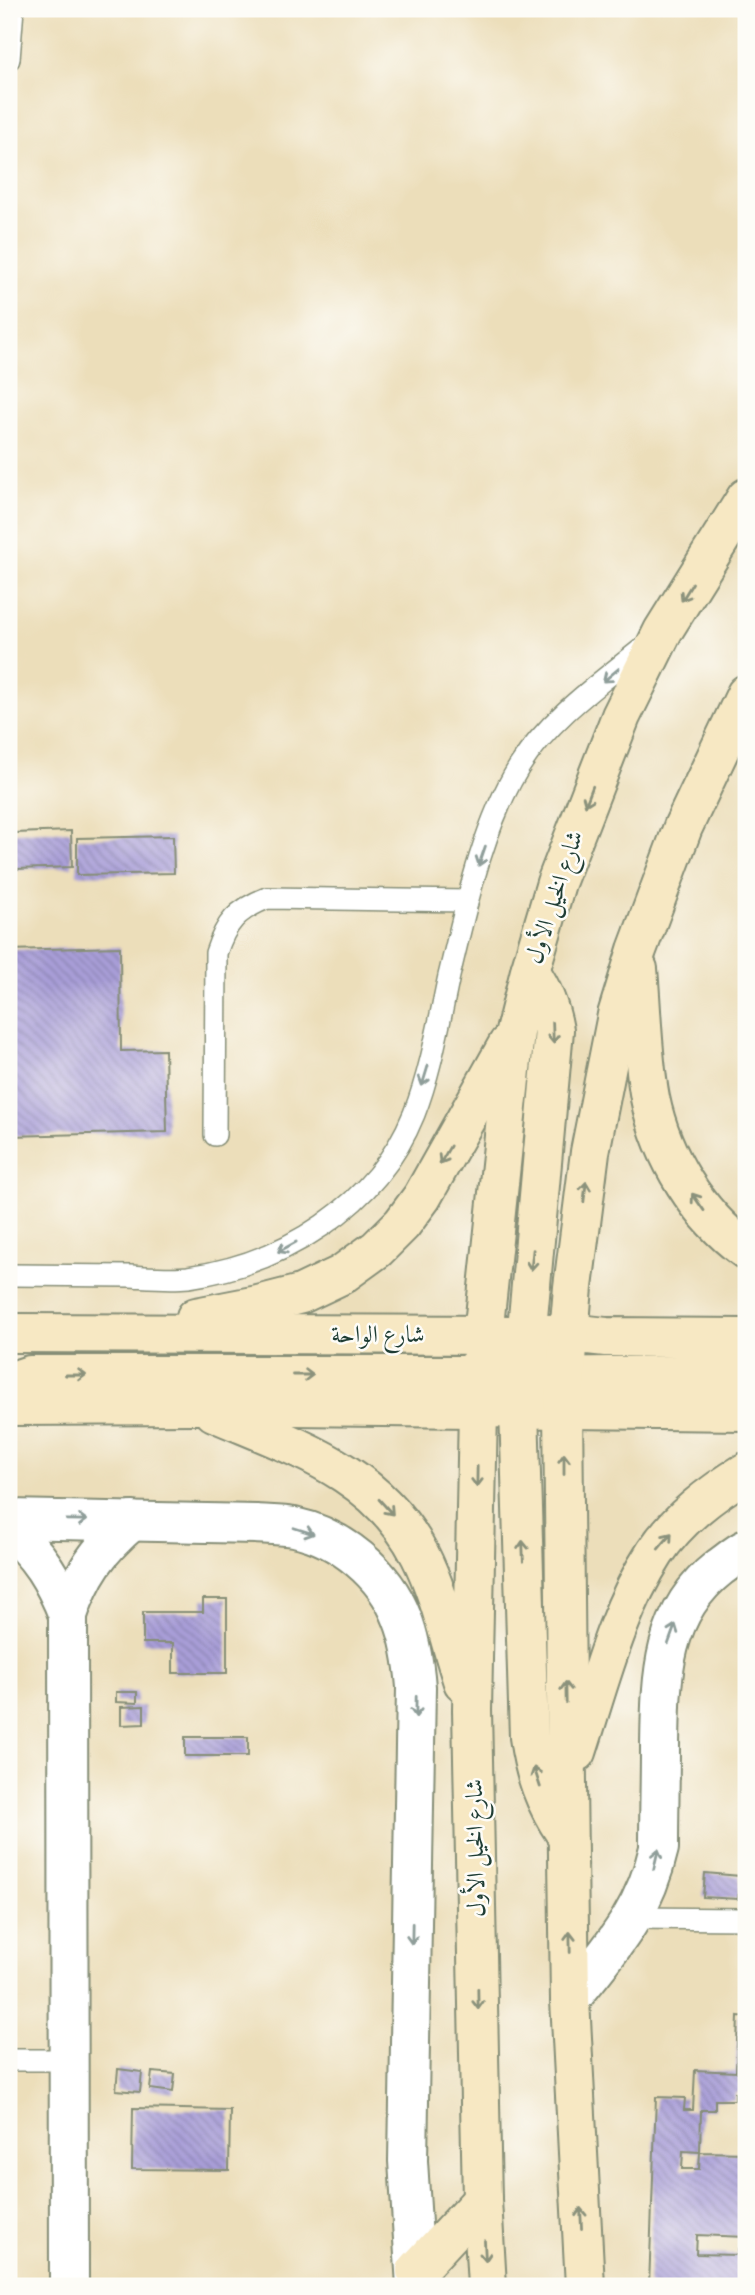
<svg xmlns="http://www.w3.org/2000/svg" width="755" height="2295" viewBox="0 0 755 2295" font-family="'Sorts Mill Goudy',Amiri,serif">
<style>
.building{fill:url(#building-back-hatch);fill-rule:evenodd}
.lines{fill:none;stroke-linecap:round;stroke-linejoin:round}
.lane-casing{stroke:#868e77;stroke-width:24}
.street-casing{stroke:#868e77;stroke-width:42}
.secondary-casing{stroke:#868e77;stroke-width:42}
.lane{stroke:#fff;stroke-width:21}
.street{stroke:#fff;stroke-width:38}
.secondary{stroke:#f7e8c3;stroke-width:38}
.oneway{stroke:#8b927c}
.oneway2{stroke:#8f9e9a}
.labels{text-anchor:middle;stroke-width:5;stroke-linejoin:round;paint-order:stroke}
.street-label{font-size:24px;fill:#1f3d34;stroke:#fdfcf7}
</style>
<defs>
<pattern id="building-back-hatch" width="6" height="6" patternUnits="userSpaceOnUse" patternTransform="scale(1.75)"><rect width="6" height="6" fill="#a99ed8"/><path d="M-1 5l2 2M0 0l6 6M5-1l2 2" fill="none" stroke="#8982b0"/></pattern>
</defs>
<rect width="100%" height="100%" fill="#fdfcf7"/>
<filter id="ink" filterUnits="userSpaceOnUse"><feTurbulence type="fractalNoise" baseFrequency=".0143" numOctaves="2"/><feDisplacementMap in="SourceGraphic" scale="14" xChannelSelector="R" yChannelSelector="G"/><feConvolveMatrix kernelMatrix="1 2 1 2 8 2 1 2 1" color-interpolation-filters="sRGB"/></filter>
<filter id="wash" filterUnits="userSpaceOnUse"><feTurbulence type="fractalNoise" baseFrequency=".00686" numOctaves="4" result="noise"/><feDisplacementMap in="SourceGraphic" scale="28" xChannelSelector="R" yChannelSelector="G"/><feGaussianBlur stdDeviation="1.57" result="paint"/><feColorMatrix in="noise" values="0 0 0 0 0 0 0 0 0 0 0 0 0 0 0 0 0 1.4 0 .05"/><feComposite in="paint" operator="in"/></filter>
<g filter="url(#wash)">
<rect width="100%" height="100%" fill="#ecdeba"/>
<g id="blocks">
<g class="building">
<polygon points="71,831 72,867 16,869 14,833"/>
<polygon points="173,836 174,873 77,875 77,838"/>
<polygon points="120,947 121,1051 165,1050 167,1132 9,1136 9,950"/>
<polygon points="203,1599 227,1599 227,1673 173,1673 173,1643 143,1643 143,1612 203,1612"/>
<polygon points="116,1692 137,1692 137,1703 116,1702"/>
<polygon points="144,1706 144,1724 121,1725 121,1707"/>
<rect x="185" y="1737" width="63" height="19"/>
<polygon points="705,1873 740,1876 738,1899 703,1897"/>
<path d="M738,2016L746,2017V2093H735V2100H715V2110H701L700,2152L746,2153V2237L697,2235L696,2254L738,2255V2249L746,2250V2286H649L656,2097L685,2098L684,2110H693L695,2070L736,2072ZM683,2151L700,2152L699,2169H682Z"/>
<polygon points="118,2069 142,2072 140,2092 116,2090"/>
<polygon points="152,2072 175,2074 173,2092 150,2089"/>
<polygon points="133,2108 230,2110 229,2170 132,2169"/>
</g>
</g>
</g>
<g filter="url(#ink)">
<use href="#blocks" fill-opacity="0" stroke="#868e77" stroke-width="2"/>
<g class="lines">
<g class="lane-casing">
<g id="lane">
<polyline points="9,59 13,9"/>
<path d="M215,1135L216,953C226,922 237,910 267,898L467,901"/>
<path d="M9,1275C49,1275 90,1276 130,1276C149,1277 170,1279 188,1277C283,1264 377,1206 414,1114C431,1071 439,1022 449,976C465,910 483,825 519,767C551,716 603,681 648,644"/>
<polyline points="633,1918 746,1919"/>
<polyline points="9,2060 69,2060"/>
</g>
</g>
<g class="street-casing">
<g id="street">
<path d="M9,1519L256,1524C269,1525 282,1525 294,1527C341,1537 385,1573 402,1618C411,1640 414,1663 416,1687L408,2161L416,2286"/>
<path d="M9,1530C38,1552 55,1582 68,1615"/>
<path d="M570,2000C611,1948 644,1914 659,1848C659,1814 660,1780 660,1747C661,1678 661,1613 720,1567C729,1561 737,1553 746,1549"/>
<path d="M69,2286L68,1615C82,1573 98,1550 132,1521"/>
</g>
</g>
<g class="secondary-casing">
<g id="secondary">
<path d="M638,969C642,1012 642,1056 650,1098C662,1157 698,1215 746,1250"/>
<polyline points="196,1317 258,1305 301,1294 341,1275 377,1249 402,1224 422,1197 508,1044"/>
<polyline points="9,1333 525,1335 570,1333 606,1337 746,1338"/>
<path d="M524,1362L554,1030C550,1007 543,990 530,971"/>
<polyline points="540,1377 746,1374"/>
<path d="M9,1382L30,1375H480C512,1370 539,1353 565,1336"/>
<path d="M514,1383L519,1409L529,1737C534,1773 544,1802 565,1833"/>
<polyline points="9,1406 199,1405 746,1411"/>
<path d="M214,1412C295,1447 377,1471 420,1555C440,1594 449,1640 463,1682"/>
<path d="M577,1752C599,1685 616,1613 655,1553C678,1518 712,1493 746,1472"/>
<polyline points="416,2271 482,2200"/>
<polyline points="487,2286 482,2200 472,1710 478,1409 483,1335 515,1032 530,971 556,883 621,716 663,631 746,498"/>
<polyline points="585,2286 570,2000 567,1784 563,1409 573,1287 590,1152 617,1015 637,950 683,827 746,694"/>
</g>
</g>
<use href="#lane" class="lane"/>
<use href="#street" class="street"/>
<use href="#secondary" class="secondary"/>
</g>
<defs><path id="oneway-shaft" d="M-6 0H5M1.5-3L5.5 0L1.5 3" fill="none" stroke-width="1.6" stroke-linecap="round" stroke-linejoin="round" transform="scale(1.75)"/></defs>
<g class="oneway">
<use href="#oneway-shaft" transform="translate(687 592) rotate(122)"/>
<use href="#oneway-shaft" transform="translate(589 796) rotate(111)"/>
<use href="#oneway-shaft" transform="translate(553 1033) rotate(88)"/>
<use href="#oneway-shaft" transform="translate(445 1155) rotate(120)"/>
<use href="#oneway-shaft" transform="translate(585 1192) rotate(-83)"/>
<use href="#oneway-shaft" transform="translate(698 1202) rotate(-125)"/>
<use href="#oneway-shaft" transform="translate(532 1260) rotate(96)"/>
<use href="#oneway-shaft" transform="translate(76 1375)"/>
<use href="#oneway-shaft" transform="translate(303 1375)"/>
<use href="#oneway-shaft" transform="translate(564 1464) rotate(-90)"/>
<use href="#oneway-shaft" transform="translate(477 1477) rotate(91)"/>
<use href="#oneway-shaft" transform="translate(386 1507) rotate(48)"/>
<use href="#oneway-shaft" transform="translate(665 1541) rotate(-50)"/>
<use href="#oneway-shaft" transform="translate(523 1551) rotate(-92)"/>
<use href="#oneway-shaft" transform="translate(566 1692) rotate(-91)"/>
<use href="#oneway-shaft" transform="translate(537 1777) rotate(-108)"/>
<use href="#oneway-shaft" transform="translate(570 1942) rotate(-91)"/>
<use href="#oneway-shaft" transform="translate(478 1999) rotate(89)"/>
<use href="#oneway-shaft" transform="translate(581 2218) rotate(-93)"/>
<use href="#oneway-shaft" transform="translate(485 2251) rotate(87)"/>
</g>
<g class="oneway2">
<use href="#oneway-shaft" transform="translate(611 675) rotate(140)"/>
<use href="#oneway-shaft" transform="translate(482 856) rotate(109)"/>
<use href="#oneway-shaft" transform="translate(425 1076) rotate(107)"/>
<use href="#oneway-shaft" transform="translate(287 1247) rotate(151)"/>
<use href="#oneway-shaft" transform="translate(77 1520) rotate(1)"/>
<use href="#oneway-shaft" transform="translate(304 1531) rotate(18)"/>
<use href="#oneway-shaft" transform="translate(672 1634) rotate(-70)"/>
<use href="#oneway-shaft" transform="translate(416 1707) rotate(91)"/>
<use href="#oneway-shaft" transform="translate(656 1859) rotate(-77)"/>
<use href="#oneway-shaft" transform="translate(412 1934) rotate(91)"/>
</g>
</g>
<g class="labels">
<g class="street-label">
<text transform="translate(554 897) rotate(-72)" y="8">شارع الخيل الأول</text>
<text x="378" y="1342">شارع الواحة</text>
<text transform="translate(475 1848) rotate(-91)" y="8">شارع الخيل الأول</text>
</g>
</g>
<rect width="755" height="2295" fill="none" stroke="#fdfcf7" stroke-width="35"/>
</svg>
